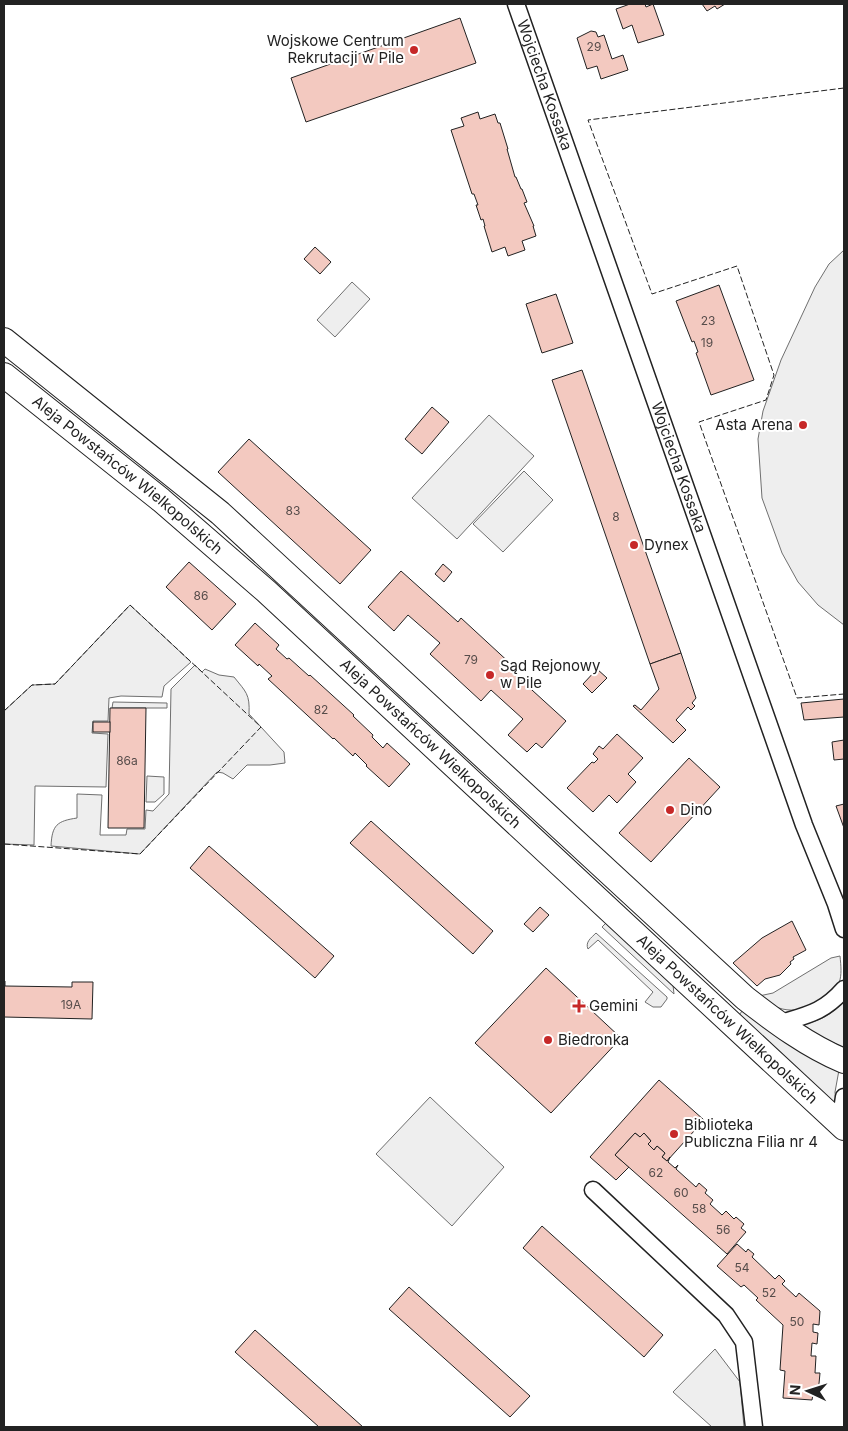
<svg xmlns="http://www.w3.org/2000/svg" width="848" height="1431" viewBox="0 0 848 1431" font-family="Inter,sans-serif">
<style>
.green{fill:#eee;stroke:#6f6f6f}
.building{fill:#f3c9c0;stroke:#222}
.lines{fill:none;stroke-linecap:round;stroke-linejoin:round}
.minor-casing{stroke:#222;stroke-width:19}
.secondary-casing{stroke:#222;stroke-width:26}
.minor{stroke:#fff;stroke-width:16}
.secondary{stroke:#fff;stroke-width:24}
.fence{stroke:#222;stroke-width:1;stroke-dasharray:6 2.5;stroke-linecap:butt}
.poi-dot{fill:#c62828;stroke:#fff;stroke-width:2}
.labels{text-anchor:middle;stroke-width:4;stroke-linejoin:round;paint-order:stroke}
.number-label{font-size:12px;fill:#564c4a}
.poi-label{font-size:15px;fill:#222;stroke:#fff;text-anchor:start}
.street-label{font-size:15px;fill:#222;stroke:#fff}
</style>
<rect width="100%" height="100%" fill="#fff"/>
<g class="green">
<polygon points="844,250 844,625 818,605 798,582 782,553 762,498 758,439 763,411 781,360 815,287 829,264"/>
<polygon points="352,282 370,299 335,337 317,320"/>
<polygon points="489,415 534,456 457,539 412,498"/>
<polygon points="524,471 553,500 503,552 473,524"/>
<polygon points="130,605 191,662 164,686 162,697 121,696 109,698 108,721 93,721 92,733 108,734 106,787 35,786 34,845 4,844 4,711 32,685 55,684"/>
<path d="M195,665L202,672L205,669L219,675L234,677C246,692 250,694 249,714L284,752L285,763L270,765H247L233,779L223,773L217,772L140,854L51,846C52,825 57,821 77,818V794L102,795L100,835H126L127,829H145L146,810L153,811L169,794L171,689Z"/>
<polygon points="113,702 167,703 167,708 112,708"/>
<polygon points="147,776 164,777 164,794 155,802 146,802"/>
<polygon points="606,923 608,923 673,985 674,994 602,927"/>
<path d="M596,933L667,997V999L661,1007H653L645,1002L653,992L598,940L588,949C585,942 591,938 596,933Z"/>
<path d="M840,956C841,966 842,975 839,983C831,1004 799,1015 779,1008C772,1006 765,1000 759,996L773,993L831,958Z"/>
<path d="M844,1001V1048L798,1025C816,1023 832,1015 844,1001Z"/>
<polygon points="743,1010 778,1037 802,1052 839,1070 835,1092 836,1104 834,1105 739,1015"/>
<polygon points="430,1097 504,1167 452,1226 376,1154"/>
<polygon points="715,1349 740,1382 744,1427 712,1427 673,1392"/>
</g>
<g class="building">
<polygon points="630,4 645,4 646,7 653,4 664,35 638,43 632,25 623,29 616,9"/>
<polygon points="702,4 725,4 717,9 715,6 707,11"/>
<polygon points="460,18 476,63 306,122 291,78"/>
<polygon points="591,31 596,32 598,37 604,35 612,59 623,55 628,70 601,79 597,66 587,69 577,38"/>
<polygon points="478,112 480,119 495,114 498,123 500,123 508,149 507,149 515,177 516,177 521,189 522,189 527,202 524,203 534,226 533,226 536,236 522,241 525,250 508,256 505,247 492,252 484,226 485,226 483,219 481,220 476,205 478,205 474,194 472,194 451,130 464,126 461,118"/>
<polygon points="315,247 331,262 320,274 304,259"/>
<polygon points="719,285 754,380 711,395 696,353 698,352 694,341 692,342 676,301"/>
<polygon points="556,294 573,343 542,353 526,304"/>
<polygon points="582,370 681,653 650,664 552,380"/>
<polygon points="432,407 449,422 422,454 405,439"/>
<polygon points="249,439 371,550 340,584 218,472"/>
<polygon points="189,562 236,604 212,630 166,587"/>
<polygon points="443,564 452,572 444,582 435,574"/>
<polygon points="401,571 458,622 461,618 513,666 510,670 566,721 542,748 536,743 527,752 508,735 523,719 491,690 481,701 430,654 440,643 408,615 394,631 368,607"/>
<polygon points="255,623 279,645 276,649 287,659 289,658 309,676 310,675 354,715 353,716 373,735 372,737 383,748 387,743 410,764 389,787 366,766 367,765 355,753 353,756 334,738 333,739 268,679 272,676 259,664 258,666 235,645"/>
<polygon points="681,653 696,698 692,703 695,706 691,710 688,707 676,720 686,730 673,743 633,706 635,705 641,710 659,689 650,664"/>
<polygon points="597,669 607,678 592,693 583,684"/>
<polygon points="844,699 844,717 804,720 801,703"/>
<polygon points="110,708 146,708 144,828 108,828"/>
<rect x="93" y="722" width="17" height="10"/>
<polygon points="617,734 643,758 628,774 636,782 617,803 609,795 593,812 567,788 592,762 594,763 598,759 593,754 599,746 603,749"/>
<polygon points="844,740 844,759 834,760 832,742"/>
<polygon points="689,758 720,787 651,862 619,833"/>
<polygon points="844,804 844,828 836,806"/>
<polygon points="371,821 493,931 473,954 350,843"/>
<polygon points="209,846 334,956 315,978 190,868"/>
<polygon points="540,907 549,915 533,932 524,924"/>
<polygon points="792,921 806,950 793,957 794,959 790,962 791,964 780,975 765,979 757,986 733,963 762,938"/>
<polygon points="546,968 621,1038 551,1113 475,1043"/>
<polygon points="4,981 5,981 5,986 72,987 72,982 93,982 92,1019 4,1017"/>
<polygon points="659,1080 704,1120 667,1161 662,1157 665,1153 657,1146 654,1150 648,1144 651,1141 644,1133 640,1137 635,1133 615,1155 629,1167 616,1180 590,1157"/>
<polygon points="635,1133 640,1137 644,1133 651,1141 648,1144 654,1150 657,1146 665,1153 662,1157 667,1161 670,1157 668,1162 675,1168 678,1165 676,1169 696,1187 699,1183 707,1190 705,1193 713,1200 710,1204 722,1215 726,1211 734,1219 736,1217 744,1224 741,1228 746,1232 727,1254 615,1155"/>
<polygon points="542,1226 663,1335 644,1357 523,1248"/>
<polygon points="737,1244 746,1252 748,1249 754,1254 752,1257 775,1279 779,1275 785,1281 782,1284 796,1297 799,1293 820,1311 819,1325 813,1324 813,1332 818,1333 817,1344 812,1343 811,1356 816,1356 815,1373 820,1373 818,1394 813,1394 812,1400 783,1398 785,1371 780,1370 783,1325 756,1300 758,1298 744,1285 741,1287 717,1266"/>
<polygon points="409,1287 530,1396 510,1417 389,1309"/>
<polygon points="255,1330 363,1427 319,1427 235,1352"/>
</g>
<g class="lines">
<g class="minor-casing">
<g id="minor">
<path id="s1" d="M516,4L783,765L804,825L836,904L844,929"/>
<path d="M778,1024C807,1015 823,1013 844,989"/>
<polyline points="840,1124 844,1097"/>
<polyline points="593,1190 726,1315 744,1342 754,1427"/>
</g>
</g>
<g class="secondary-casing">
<g id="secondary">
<path d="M4,340L220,513L745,998C776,1022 808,1046 844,1061"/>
<path id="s2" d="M4,375L161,500L266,591L844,1128"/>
</g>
</g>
<use href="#minor" class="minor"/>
<use href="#secondary" class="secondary"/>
<g class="fence">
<polyline points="844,88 588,120 652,294 737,266 774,375 766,400 699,422 797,698 844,694"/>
<polyline points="4,711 32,685 55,684 130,605 261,727 140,854 4,844"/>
</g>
</g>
<g class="poi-dot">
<circle cx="414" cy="50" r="5"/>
<circle cx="803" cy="425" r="5"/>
<circle cx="634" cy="545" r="5"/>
<circle cx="490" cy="675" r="5"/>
<circle cx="670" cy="810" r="5"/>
<path d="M576.5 998.5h5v5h5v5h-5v5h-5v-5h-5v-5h5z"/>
<circle cx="548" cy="1040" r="5"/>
<circle cx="674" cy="1134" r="5"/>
</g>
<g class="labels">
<g class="number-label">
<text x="594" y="51">29</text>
<text x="708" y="325">23</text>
<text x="707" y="347">19</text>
<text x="293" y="515">83</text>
<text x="616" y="521">8</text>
<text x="201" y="600">86</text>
<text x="471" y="664">79</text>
<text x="321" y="714">82</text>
<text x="127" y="765">86a</text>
<text x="71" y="1009">19A</text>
<text x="656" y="1177">62</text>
<text x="681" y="1197">60</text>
<text x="699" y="1213">58</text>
<text x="723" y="1234">56</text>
<text x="742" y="1272">54</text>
<text x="769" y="1297">52</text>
<text x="797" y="1326">50</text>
</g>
<g class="poi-label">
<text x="404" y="46" text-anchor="end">Wojskowe Centrum<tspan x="404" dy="17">Rekrutacji w Pile</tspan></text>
<text x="793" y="430" text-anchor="end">Asta Arena</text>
<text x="644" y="550">Dynex</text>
<text x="500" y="671">Sąd Rejonowy<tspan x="500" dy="17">w Pile</tspan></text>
<text x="680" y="815">Dino</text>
<text x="589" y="1011">Gemini</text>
<text x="558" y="1045">Biedronka</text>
<text x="684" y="1130">Biblioteka<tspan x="684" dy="17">Publiczna Filia nr 4</tspan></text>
</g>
<g class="street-label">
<text dy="5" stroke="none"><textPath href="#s1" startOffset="86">Wojciecha Kossaka</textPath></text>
<text dy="5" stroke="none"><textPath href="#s1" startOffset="491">Wojciecha Kossaka</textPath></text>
<text dy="5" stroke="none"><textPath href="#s2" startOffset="159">Aleja Powstańców Wielkopolskich</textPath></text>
<text dy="5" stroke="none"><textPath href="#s2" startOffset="564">Aleja Powstańców Wielkopolskich</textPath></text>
<text dy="5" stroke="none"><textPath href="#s2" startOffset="969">Aleja Powstańców Wielkopolskich</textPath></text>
</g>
</g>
<rect width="848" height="1431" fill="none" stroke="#222222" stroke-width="10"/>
<g transform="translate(808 1391) rotate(274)" stroke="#ffffff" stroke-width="4" paint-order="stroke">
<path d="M0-4L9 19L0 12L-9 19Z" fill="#222222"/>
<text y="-8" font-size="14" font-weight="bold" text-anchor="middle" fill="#222222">N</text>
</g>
</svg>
